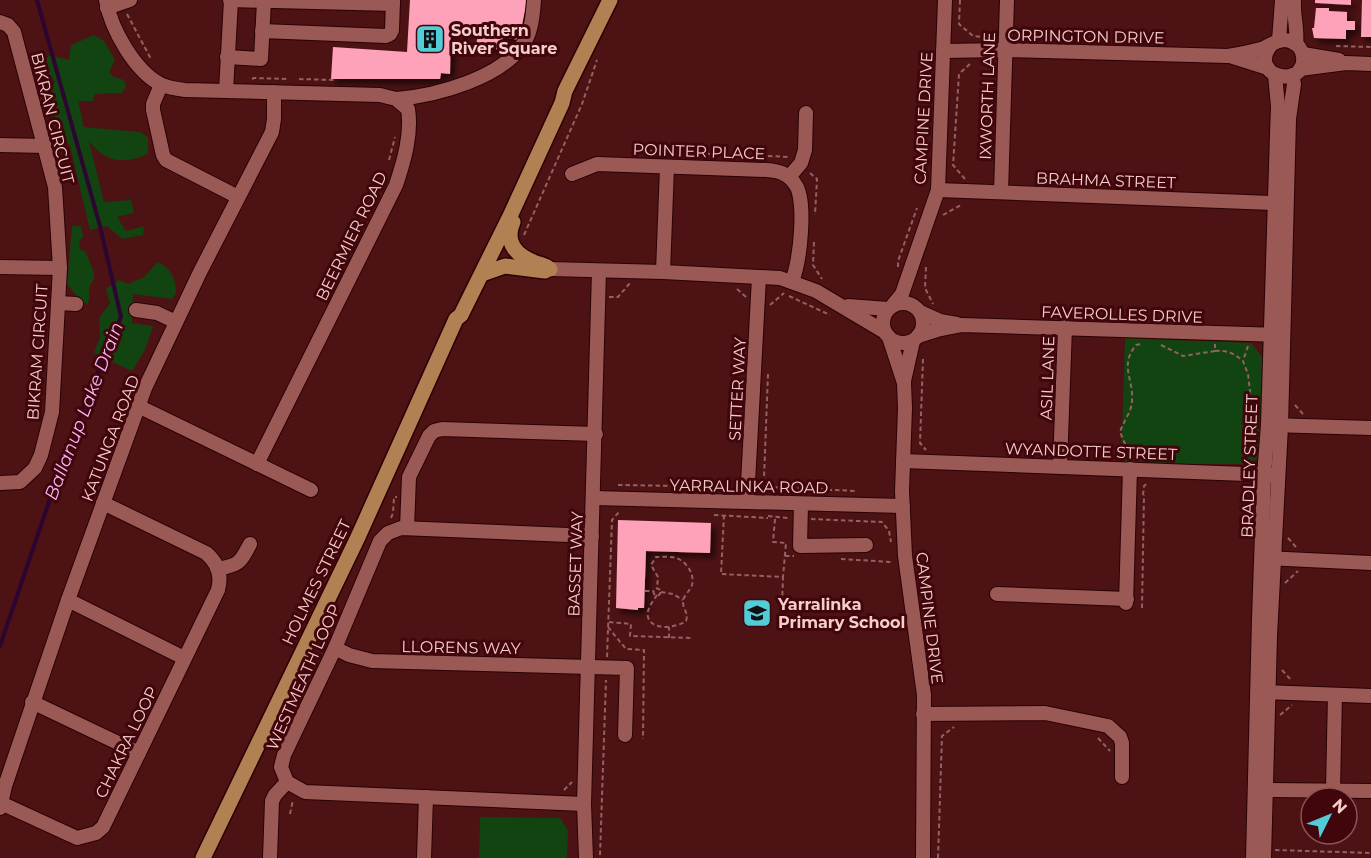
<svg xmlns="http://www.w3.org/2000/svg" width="1371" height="858" viewBox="0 0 1371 858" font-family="Montserrat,sans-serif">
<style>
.green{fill:#114410}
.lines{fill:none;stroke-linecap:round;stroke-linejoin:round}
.stream{stroke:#2c0531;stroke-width:4}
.building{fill:#fea2ba;filter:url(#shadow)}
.minor-casing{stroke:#2b0204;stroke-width:16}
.major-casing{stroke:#2b0204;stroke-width:18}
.path{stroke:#936161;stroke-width:2;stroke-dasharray:4.5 3;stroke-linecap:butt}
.minor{stroke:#9b5956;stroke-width:14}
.major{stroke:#b28153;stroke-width:15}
.labels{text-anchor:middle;stroke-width:6;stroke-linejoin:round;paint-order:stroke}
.poi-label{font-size:16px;font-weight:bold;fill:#f4cecb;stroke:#41060b;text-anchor:start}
.street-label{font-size:16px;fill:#f4cecb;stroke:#41060b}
.water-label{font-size:18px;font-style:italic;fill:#f4b7fb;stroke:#41060b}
</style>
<defs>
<filter id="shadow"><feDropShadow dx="4.5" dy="4.5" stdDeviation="3" flood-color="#0009"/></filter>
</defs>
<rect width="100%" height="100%" fill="#4d1214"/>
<g class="green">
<path d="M94,35L104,41L115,60L109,72L114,77L124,80L126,86L122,93L95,94L93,101H78L84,127L140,132L148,137V154C123,165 105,162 89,141L104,202L131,200L134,213L117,217L126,231L144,226L143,235L122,239L107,226L90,230L70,146L59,131L49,109L47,98L55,82L43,65L49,55L69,60L71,45Z"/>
<path d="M72,226H81L83,237L79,242L80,249L85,251L94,272V280C86,288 91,294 88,304L82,302L67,284Z"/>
<path d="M158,262C171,268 176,279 176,293L172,299L133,294L132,323L153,326L145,350L132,371L94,353L100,337L99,318L110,303L106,289L119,280L128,284L144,277Z"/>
<polygon points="1125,338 1251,343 1263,358 1264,373 1262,443 1258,458 1249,464 1121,464"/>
<polygon points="480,817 560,818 568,830 567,858 479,858"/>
</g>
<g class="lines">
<polyline class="stream" points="0,646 52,493 83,408 121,317 100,226 37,0"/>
</g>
<g class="building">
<polygon points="410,0 527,0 519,40 503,37 500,50 476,44 479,32 451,25 450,74 441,73 440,79 331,79 333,47 407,52"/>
<polygon points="1315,0 1351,0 1351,5 1315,3"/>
<polygon points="1362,0 1371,0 1371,37 1361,37"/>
<polygon points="1316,8 1329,8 1329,11 1347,12 1347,21 1355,21 1355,30 1346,30 1346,39 1314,38 1312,28 1314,28"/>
<polygon points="618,520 711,523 710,553 646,551 644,608 638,608 638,610 616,608"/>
</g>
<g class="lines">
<g class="minor-casing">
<g id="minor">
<path d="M106,0C111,29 135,72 162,85C169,88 177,89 185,90L380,95L396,99L408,109C412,134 404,161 396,185L257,464"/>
<polyline points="230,0 393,4"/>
<path d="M1294,0C1293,15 1298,30 1296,44"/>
<polyline points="107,8 130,0"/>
<polyline points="0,22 8,25 14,32 55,187 60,268 52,412 41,455 35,468 20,482 0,483"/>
<polyline points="262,31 386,36 390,34 392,30 393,0"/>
<polyline points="1279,41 1282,0"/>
<path d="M943,51L1005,50L1228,56C1239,54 1250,52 1261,49C1268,47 1275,41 1282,40C1285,40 1289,40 1292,42C1298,44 1302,50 1303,56C1307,91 1246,77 1271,45"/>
<polyline points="1303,54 1339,60"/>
<polyline points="1230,56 1268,68"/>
<polyline points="227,57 261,59 264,1"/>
<polyline points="1300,69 1346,63 1371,64"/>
<polyline points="161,85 153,104 153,110 163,155 166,160 238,197"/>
<polyline points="226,91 231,0"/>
<path d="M396,99C435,96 504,78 525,41C532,29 533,13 534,0"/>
<polyline points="0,145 45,146"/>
<path d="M572,174L597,164L767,170C778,171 788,173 795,184C807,199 800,263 792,281"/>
<polyline points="789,177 801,163 805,150 806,113"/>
<polyline points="938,190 1273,203"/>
<polyline points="1001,192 1007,0"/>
<polyline points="0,267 60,268"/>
<polyline points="550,269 663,272 780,278 816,291 885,332"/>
<polyline points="663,272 667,167"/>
<circle cx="903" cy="323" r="20"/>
<polyline points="58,303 76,304"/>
<polyline points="893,305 902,294 938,190 945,0"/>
<polyline points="848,306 888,309"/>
<polyline points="136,310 157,313 176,322"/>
<polyline points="920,312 940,321 957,324"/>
<polyline points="918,336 937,330 962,325 1277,335"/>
<polyline points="889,337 904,383 905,408 902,491 905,556 924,695 923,858"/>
<polyline points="904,381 913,341"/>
<polyline points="138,406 311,490"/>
<polyline points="1271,425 1371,428"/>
<polyline points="903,461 1273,475"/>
<polyline points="1060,466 1065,327"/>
<polyline points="594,498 903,506"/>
<polyline points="747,502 759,277"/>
<polyline points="801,504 800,546 866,545"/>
<polyline points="407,528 409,477 429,436 434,431 442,429 596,434"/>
<polyline points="1267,558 1371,563"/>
<path d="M218,569C239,565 240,563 250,544"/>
<polyline points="997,594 1127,599"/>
<polyline points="68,600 184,658"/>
<polyline points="1126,603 1130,469"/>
<polyline points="335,648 349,655 372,661 627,668 625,735"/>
<polyline points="1262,692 1371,696"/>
<polyline points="32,702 139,753"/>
<polyline points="923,714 1045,713 1108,726 1120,737 1122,743 1122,777"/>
<polyline points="1258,790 1371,791"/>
<polyline points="1333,790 1335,695"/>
<path d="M1,803L77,838L96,833L103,827L218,590C222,575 218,563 206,553L103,503"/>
<polyline points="584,804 305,792 287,782 281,767 284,755 335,648 380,541 388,533 401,528 592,536"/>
<polyline points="0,808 5,786 68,600 145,388 200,272 272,132 274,119 274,92"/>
<polyline points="270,858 272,801 275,795 287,782"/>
<polyline points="424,858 426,797"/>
<polyline points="586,858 584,804 599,271"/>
<polyline points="1253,858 1259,619 1264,475 1268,425 1277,134 1278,106 1275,75"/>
<polyline points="1264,858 1270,636 1281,426 1289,119 1294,84 1292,75"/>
</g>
</g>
<g class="major-casing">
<g id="major">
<path d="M513,222C504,242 516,256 536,263C542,265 545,265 550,269"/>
<polyline points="482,274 505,266 545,271"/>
<polyline points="203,858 358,537 456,319 461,315 511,214 562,103 565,91 610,0"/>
</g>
</g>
<g class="path">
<polyline points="960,0 959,24 973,36 984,37"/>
<polyline points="127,14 151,59"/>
<polyline points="1336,46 1371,47"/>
<polyline points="252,79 254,78 287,79"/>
<polyline points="299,79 334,80"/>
<polyline points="651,154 651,151 751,156"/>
<polyline points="768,156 790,157"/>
<polyline points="389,160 395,137"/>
<polyline points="810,173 817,179 815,215"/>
<polyline points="965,179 953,165 959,74 971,63"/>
<polyline points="943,215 961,205"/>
<polyline points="524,235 582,104 597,60"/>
<polyline points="814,242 813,265 822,279"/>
<polyline points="344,259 343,259 385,174"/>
<polyline points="898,267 898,261 917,208"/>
<polyline points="926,267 925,288 933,304"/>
<polyline points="737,289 746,297"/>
<polyline points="789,296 830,315"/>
<polyline points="609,297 618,297 630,283"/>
<polyline points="770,305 784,293"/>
<polyline points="1161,345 1183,356 1215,351 1215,344"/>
<polyline points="1248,346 1243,361 1248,374 1250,391 1248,408 1254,424"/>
<path d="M1215,351C1227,350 1233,353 1242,360"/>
<polyline points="923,359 920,443 926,450"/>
<polyline points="768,374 764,478 770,487 856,491"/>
<polyline points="1295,405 1303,414"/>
<path d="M1133,457L1129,453L1120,432C1123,422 1132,411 1132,401C1134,379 1119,366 1136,345L1141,344"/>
<polyline points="618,485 680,486"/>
<polyline points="1143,495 1144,486 1148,483"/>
<polyline points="714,515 768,518"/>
<polyline points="724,515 721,574 783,577 781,630"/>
<polyline points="768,516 788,518"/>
<polyline points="391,518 393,513 394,497 397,497"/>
<polyline points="775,519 773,542 786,543 783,577"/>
<polyline points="811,519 882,522 889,531 891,542"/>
<polyline points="1288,538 1296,547"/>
<polyline points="785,556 794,556"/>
<polyline points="841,559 892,562"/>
<polyline points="1285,583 1298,571"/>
<circle cx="657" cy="592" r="3.5"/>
<polyline points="645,591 654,591"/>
<polyline points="661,592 673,594 683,600"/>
<path d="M657,595C653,601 646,610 648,617C652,632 678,627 686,621C689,613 683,610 683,602C683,596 690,591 692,585C695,574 686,561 676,558C670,556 662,557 656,557L651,565L658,577L657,588"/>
<polyline points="1142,608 1144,495"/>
<polyline points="609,622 631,624 630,636 692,638"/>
<polyline points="608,627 626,649 644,650 643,739"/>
<polyline points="669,638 669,627"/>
<polyline points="607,657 612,520 619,512"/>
<polyline points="1282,670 1292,681"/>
<polyline points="1280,715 1292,705"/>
<polyline points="1098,738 1110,751"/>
<polyline points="564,790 572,782"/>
<polyline points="290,814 293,800"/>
<polyline points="1275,850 1371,853"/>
<polyline points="600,855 606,680"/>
<polyline points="938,858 942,736 954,727"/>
</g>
<use href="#minor" class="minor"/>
<use href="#major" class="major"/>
</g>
<defs>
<g id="building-square" transform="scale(1.5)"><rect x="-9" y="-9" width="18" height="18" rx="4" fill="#52ccd6" stroke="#41060b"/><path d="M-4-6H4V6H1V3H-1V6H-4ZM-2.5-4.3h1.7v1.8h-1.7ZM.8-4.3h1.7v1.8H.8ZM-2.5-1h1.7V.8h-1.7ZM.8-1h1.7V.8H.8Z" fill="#111"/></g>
<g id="school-square" transform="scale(1.5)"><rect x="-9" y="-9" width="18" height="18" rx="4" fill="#52ccd6" stroke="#41060b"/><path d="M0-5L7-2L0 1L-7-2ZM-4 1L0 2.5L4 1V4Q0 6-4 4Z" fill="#111"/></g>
</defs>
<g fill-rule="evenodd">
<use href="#building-square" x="430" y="39"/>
<use href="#school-square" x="757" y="613"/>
</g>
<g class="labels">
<g class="poi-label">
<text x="451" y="36">Southern<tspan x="451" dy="18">River Square</tspan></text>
<text x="778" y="610">Yarralinka<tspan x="778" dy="18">Primary School</tspan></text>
</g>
<g class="street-label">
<text transform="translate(1086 36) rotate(1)" y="6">ORPINGTON DRIVE</text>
<text transform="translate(987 96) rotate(-88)" y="6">IXWORTH LANE</text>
<text transform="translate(53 118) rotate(76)" y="6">BIKRAN CIRCUIT</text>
<text transform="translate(923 118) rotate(-87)" y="6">CAMPINE DRIVE</text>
<text transform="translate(699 151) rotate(2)" y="6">POINTER PLACE</text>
<text transform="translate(1106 180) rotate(2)" y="6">BRAHMA STREET</text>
<text transform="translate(351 236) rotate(-64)" y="6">BEERMIER ROAD</text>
<text transform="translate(1122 314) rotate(2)" y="6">FAVEROLLES DRIVE</text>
<text transform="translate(37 352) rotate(-86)" y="6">BIKRAM CIRCUIT</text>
<text transform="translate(1047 378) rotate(-88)" y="6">ASIL LANE</text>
<text transform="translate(737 389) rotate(-87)" y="6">SETTER WAY</text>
<text transform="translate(110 438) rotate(-69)" y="6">KATUNGA ROAD</text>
<text transform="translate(1091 451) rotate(2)" y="6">WYANDOTTE STREET</text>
<text transform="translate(1249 466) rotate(-88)" y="6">BRADLEY STREET</text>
<text transform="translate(749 486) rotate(1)" y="6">YARRALINKA ROAD</text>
<text transform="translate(575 564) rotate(-88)" y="6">BASSET WAY</text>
<text transform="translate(316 582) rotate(-64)" y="6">HOLMES STREET</text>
<text transform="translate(930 618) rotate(83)" y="6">CAMPINE DRIVE</text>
<text transform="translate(461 647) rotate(1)" y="6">LLORENS WAY</text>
<text transform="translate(303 677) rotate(-66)" y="6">WESTMEATH LOOP</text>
<text transform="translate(126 742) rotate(-64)" y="6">CHAKRA LOOP</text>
</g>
<g class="water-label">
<text transform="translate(84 411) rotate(-69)" y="6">Ballanup Lake Drain</text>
</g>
</g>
<g transform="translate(1329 816) rotate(47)"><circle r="28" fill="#41060b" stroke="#895658" stroke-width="1.5"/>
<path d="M0-4.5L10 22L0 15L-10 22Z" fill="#52ccd6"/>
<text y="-9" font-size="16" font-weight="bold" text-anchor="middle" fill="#f4cecb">N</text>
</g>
</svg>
